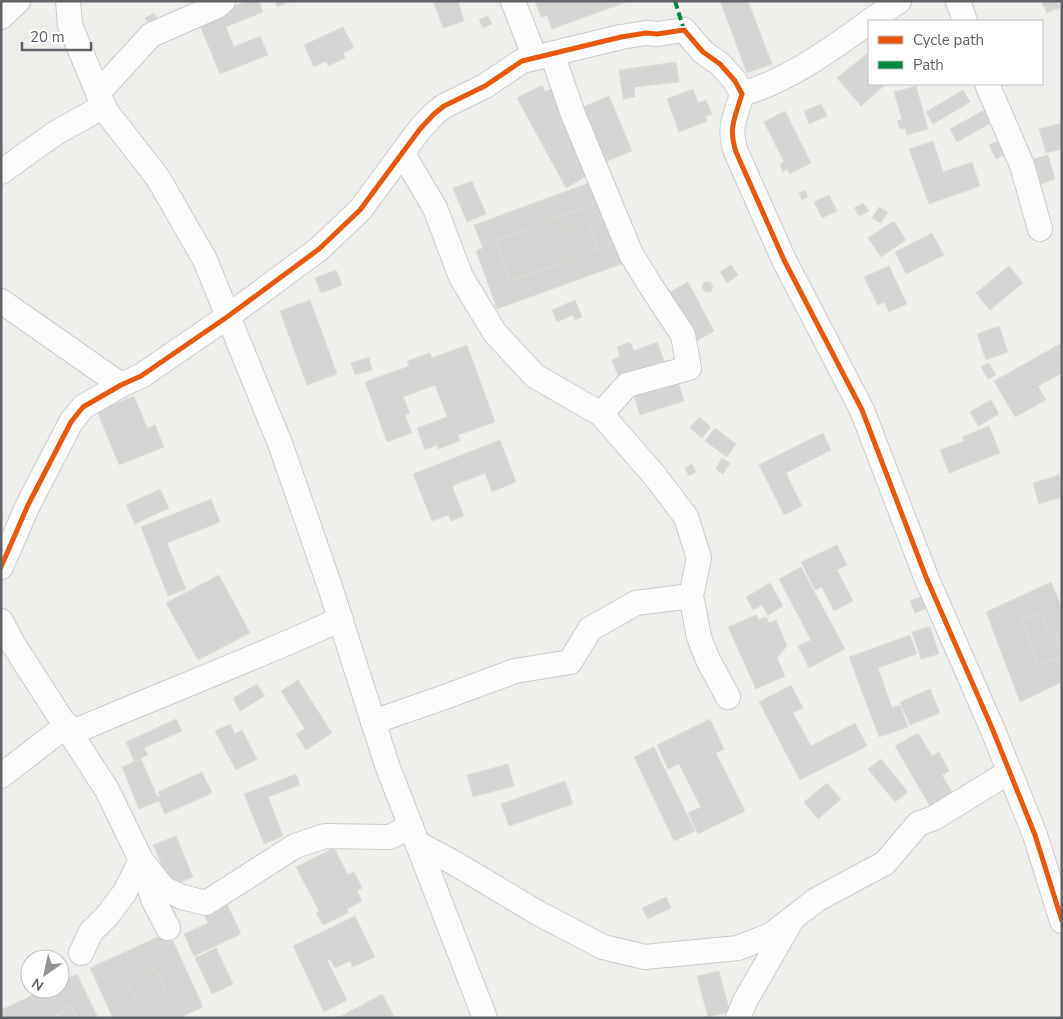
<svg xmlns="http://www.w3.org/2000/svg" width="1063" height="1019" viewBox="0 0 1063 1019" font-family="'Nunito Sans',sans-serif">
<style>
.building{fill:#d6d5d3;stroke:#deddd9;fill-rule:evenodd}
.lines{fill:none;stroke-linecap:round;stroke-linejoin:round}
.minor-casing{stroke:#cbcccc;stroke-width:26}
.minor{stroke:#fdfcfc;stroke-width:24}
.quiet{stroke:#00873e;stroke-width:4;stroke-dasharray:8 4;stroke-linecap:butt}
.cycleway-casing{stroke:#fff;stroke-width:8}
.cycleway{stroke:#e8590c;stroke-width:5}
</style>
<rect width="100%" height="100%" fill="#efeeea"/>
<g class="building">
<polygon points="247,1 259,1 263,12 226,27 234,47 260,36 268,55 220,74 198,21"/>
<polygon points="275,1 291,1 277,7"/>
<polygon points="433,1 458,1 464,21 443,28"/>
<polygon points="535,1 629,1 552,29 547,15 541,17"/>
<polygon points="720,1 748,1 772,64 747,73"/>
<polygon points="1041,1 1058,1 1061,7 1047,13"/>
<polygon points="154,13 159,21 150,26 145,18"/>
<polygon points="488,16 492,24 483,28 479,20"/>
<polygon points="343,27 354,48 343,53 345,58 328,66 326,61 314,67 304,45"/>
<polygon points="868,53 869,55 869,84 886,84 861,106 837,78"/>
<polygon points="676,62 679,82 634,87 635,97 623,99 619,70"/>
<polygon points="542,85 545,92 552,88 562,105 557,108 592,173 566,188 517,98"/>
<polygon points="916,86 928,129 907,135 905,128 900,129 897,121 902,119 894,92"/>
<polygon points="693,89 698,103 706,100 712,114 705,116 707,121 679,132 667,99"/>
<polygon points="963,90 970,102 933,124 926,112"/>
<polygon points="609,96 632,151 605,162 583,107"/>
<polygon points="821,104 827,116 809,124 804,111"/>
<polygon points="986,109 993,122 957,142 950,129"/>
<polygon points="785,111 811,163 790,174 787,169 783,172 780,164 784,162 764,122"/>
<polygon points="1062,123 1062,149 1046,153 1039,129"/>
<polygon points="1003,138 1010,152 996,159 989,145"/>
<polygon points="933,141 943,172 972,162 980,186 929,204 909,149"/>
<polygon points="1048,155 1055,179 1041,184 1033,159"/>
<polygon points="472,181 486,214 467,222 453,188"/>
<path d="M594,181L624,263L497,309L476,251L483,248L474,225ZM582,208L598,249L511,281L496,241Z"/>
<polygon points="805,190 808,197 802,200 799,193"/>
<polygon points="829,195 837,211 822,218 814,202"/>
<polygon points="863,203 869,211 859,216 854,208"/>
<polygon points="879,207 888,212 881,223 872,218"/>
<polygon points="582,208 598,249 511,281 496,241"/>
<polygon points="894,221 906,240 881,257 868,238"/>
<polygon points="575,226 580,240 562,247 556,232"/>
<polygon points="932,233 944,255 906,274 895,252"/>
<polygon points="731,265 738,275 727,283 720,272"/>
<polygon points="889,266 907,304 889,312 884,302 878,305 864,277"/>
<polygon points="1009,266 1023,283 990,310 976,293"/>
<polygon points="336,270 342,285 321,293 315,278"/>
<polygon points="688,282 714,331 695,342 668,293"/>
<polygon points="704,282 710,282 713,287 711,292 705,292 702,287"/>
<polygon points="310,300 337,374 307,385 280,311"/>
<polygon points="575,300 582,317 575,320 573,315 557,322 552,310"/>
<polygon points="999,326 1008,352 986,360 977,334"/>
<polygon points="630,342 634,351 657,342 666,366 621,383 612,360 620,356 617,347"/>
<polygon points="1062,343 1062,373 1038,386 1046,400 1015,417 994,381"/>
<polygon points="467,345 495,422 458,435 460,441 438,449 437,445 425,450 417,428 447,417 435,385 403,397 410,413 405,415 412,433 387,442 365,382 409,366 407,361 430,353 432,358"/>
<polygon points="369,357 372,370 355,375 351,363"/>
<polygon points="989,363 996,375 988,379 981,367"/>
<polygon points="677,379 684,401 640,415 633,393"/>
<polygon points="134,396 147,428 155,425 164,447 119,465 97,411"/>
<polygon points="991,400 999,414 978,426 970,412"/>
<polygon points="699,417 711,427 702,438 690,428"/>
<polygon points="989,426 1000,453 949,473 940,450 964,441 962,437"/>
<polygon points="715,428 736,444 727,457 705,441"/>
<polygon points="823,433 831,450 786,473 802,506 784,515 759,465"/>
<polygon points="500,440 516,482 492,492 485,473 452,486 464,516 451,521 448,515 432,521 413,474"/>
<polygon points="722,458 730,463 723,474 716,469"/>
<polygon points="692,464 696,472 689,476 685,468"/>
<polygon points="1059,475 1062,485 1062,497 1039,504 1033,483"/>
<polygon points="160,489 169,508 135,524 126,505"/>
<polygon points="211,499 220,522 167,543 186,589 168,596 141,527"/>
<polygon points="837,545 847,565 837,570 853,601 834,611 822,587 815,590 801,562"/>
<polygon points="801,567 845,649 809,668 798,646 811,640 779,579"/>
<polygon points="219,575 250,633 198,660 166,603"/>
<polygon points="1051,582 1062,609 1062,651 1053,628 1048,630 1041,612 1022,619 1039,665 1062,657 1062,682 1020,702 986,612"/>
<polygon points="770,583 783,606 768,615 762,605 753,610 746,597"/>
<polygon points="927,594 932,606 915,613 910,601"/>
<polygon points="1041,612 1048,630 1053,628 1062,651 1062,657 1039,665 1022,619"/>
<polygon points="756,615 759,620 766,617 769,623 776,620 787,646 777,658 785,676 756,689 728,627"/>
<polygon points="930,626 939,654 921,659 912,632"/>
<polygon points="910,635 917,654 878,668 892,708 900,705 908,727 879,737 849,657"/>
<polygon points="298,680 332,733 306,750 296,734 305,729 281,691"/>
<polygon points="257,684 265,696 240,711 233,698"/>
<polygon points="791,685 803,708 793,713 811,746 855,723 867,746 800,780 759,702"/>
<polygon points="930,689 940,713 910,725 900,702"/>
<polygon points="176,719 182,731 144,748 148,755 134,761 126,742"/>
<polygon points="710,719 724,749 716,753 745,811 698,834 688,813 701,807 679,764 668,769 657,745"/>
<polygon points="230,724 235,734 242,730 257,759 236,770 215,731"/>
<polygon points="918,733 932,756 939,752 949,771 942,775 954,795 931,808 895,746"/>
<polygon points="654,747 695,831 674,841 634,757"/>
<polygon points="141,759 159,801 139,809 122,767"/>
<polygon points="881,759 908,792 895,802 868,769"/>
<polygon points="508,764 514,786 473,797 467,775"/>
<polygon points="202,772 212,793 165,814 157,797 160,796 158,792"/>
<polygon points="296,774 300,785 268,797 283,836 264,844 244,794"/>
<polygon points="565,781 573,804 509,826 501,804"/>
<polygon points="827,783 841,799 818,819 804,802"/>
<polygon points="176,836 193,877 171,886 153,845"/>
<polygon points="334,848 348,875 354,872 362,888 357,891 362,901 347,909 348,913 323,925 316,913 319,911 296,867"/>
<polygon points="666,897 671,908 648,919 642,908"/>
<polygon points="227,904 241,934 194,956 184,934 208,923 204,914"/>
<polygon points="355,916 375,957 353,967 350,961 335,968 330,959 327,960 347,1000 324,1012 293,946"/>
<path d="M169,932L203,1007L179,1018H113L90,968ZM155,968L166,992L139,1005L127,982Z"/>
<polygon points="216,948 233,984 212,994 195,958"/>
<polygon points="155,968 166,992 139,1005 127,982"/>
<polygon points="719,971 730,1012 708,1017 697,976"/>
<polygon points="77,974 98,1018 77,1018 71,1006 52,1018 1,1018 1,1010 46,989 60,989 60,982"/>
<polygon points="382,994 395,1018 338,1018"/>
<polygon points="71,1006 77,1018 52,1018 62,1013 61,1011"/>
</g>
<g class="lines">
<g class="minor-casing">
<g id="minor">
<polyline points="68,1 70,25 105,110 158,178 205,260 281,446 330,587 387,765 485,1018"/>
<polyline points="513,1 535,58"/>
<polyline points="958,1 965,21"/>
<polyline points="1,17 18,1"/>
<polyline points="870,21 899,1"/>
<polyline points="552,54 573,114 631,254 652,288 683,335 689,368 627,385 601,414"/>
<polyline points="987,84 1022,165 1040,229"/>
<polyline points="98,93 151,35 217,6 223,1"/>
<path d="M742,94C789,80 830,50 869,22"/>
<polyline points="403,154 435,208 461,277 495,333 535,376 601,414 655,476 686,517 699,558 691,596 699,637 708,660 728,697"/>
<polyline points="1,172 54,134 104,106"/>
<polyline points="1,301 121,385"/>
<path d="M1,567L28,505L71,422L83,407L121,385L141,376L227,317L319,249L360,210L420,129L434,114L444,106L485,86L522,61L621,37L646,33L657,34L684,30L703,52L720,64L735,81L742,94C735,118 728,127 736,152L784,260L862,410L926,577L992,728L1035,835L1062,921"/>
<polyline points="1,621 13,644 107,790 141,860 125,892 107,916 91,932 81,953"/>
<polyline points="373,722 442,698 515,671 570,662 590,629 636,603 691,596"/>
<path d="M71,733C161,694 252,660 341,619"/>
<polyline points="1,776 67,725"/>
<polyline points="419,844 456,864 538,913 603,947 645,957 738,948 771,935 816,900 885,863 918,824 934,818 1009,772"/>
<polyline points="168,928 153,899 141,860 163,888 182,897 206,903 295,846 325,836 390,837 411,826"/>
<polyline points="738,1018 745,1001 790,923"/>
</g>
</g>
<use href="#minor" class="minor"/>
<polyline class="quiet" points="675,1 684,30"/>
<g class="cycleway-casing">
<path id="cycleway" d="M1,567L28,505L71,422L83,407L121,385L141,376L227,317L319,249L360,210L420,129L434,114L444,106L485,86L522,61L621,37L646,33L657,34L684,30L703,52L720,64L735,81L742,94C735,118 728,127 736,152L784,260L862,410L926,577L992,728L1035,835L1062,921"/>
</g>
<use href="#cycleway" class="cycleway"/>
</g>
<rect width="1063" height="1019" fill="none" stroke="#5f6368" stroke-width="5"/>
<rect x="868" y="20" width="175" height="65" fill="#ffffff" stroke="#bfc1c3"/>
<rect x="878" y="36" width="25" height="8" fill="#e8590c" stroke="#bfc1c3"/>
<text x="913" y="45" font-size="15" fill="#5f6368">Cycle path</text>
<rect x="878" y="61" width="25" height="8" fill="#00873e" stroke="#bfc1c3"/>
<text x="913" y="70" font-size="15" fill="#5f6368">Path</text>
<g transform="translate(45 974) rotate(214)"><circle r="24" fill="#ffffff" stroke="#bfc1c3"/>
<path d="M0-4L9 19L0 12L-9 19Z" fill="#919496"/>
<text y="-8" font-size="14" font-weight="bold" text-anchor="middle" fill="#5f6368">N</text>
</g>
<path d="M22 42v8h69v-8" fill="none" stroke="#5f6368" stroke-width="2.5"/>
<text x="30" y="42" font-size="15" fill="#5f6368" stroke="#ffffff" stroke-width="4" paint-order="stroke">20 m</text>
</svg>
